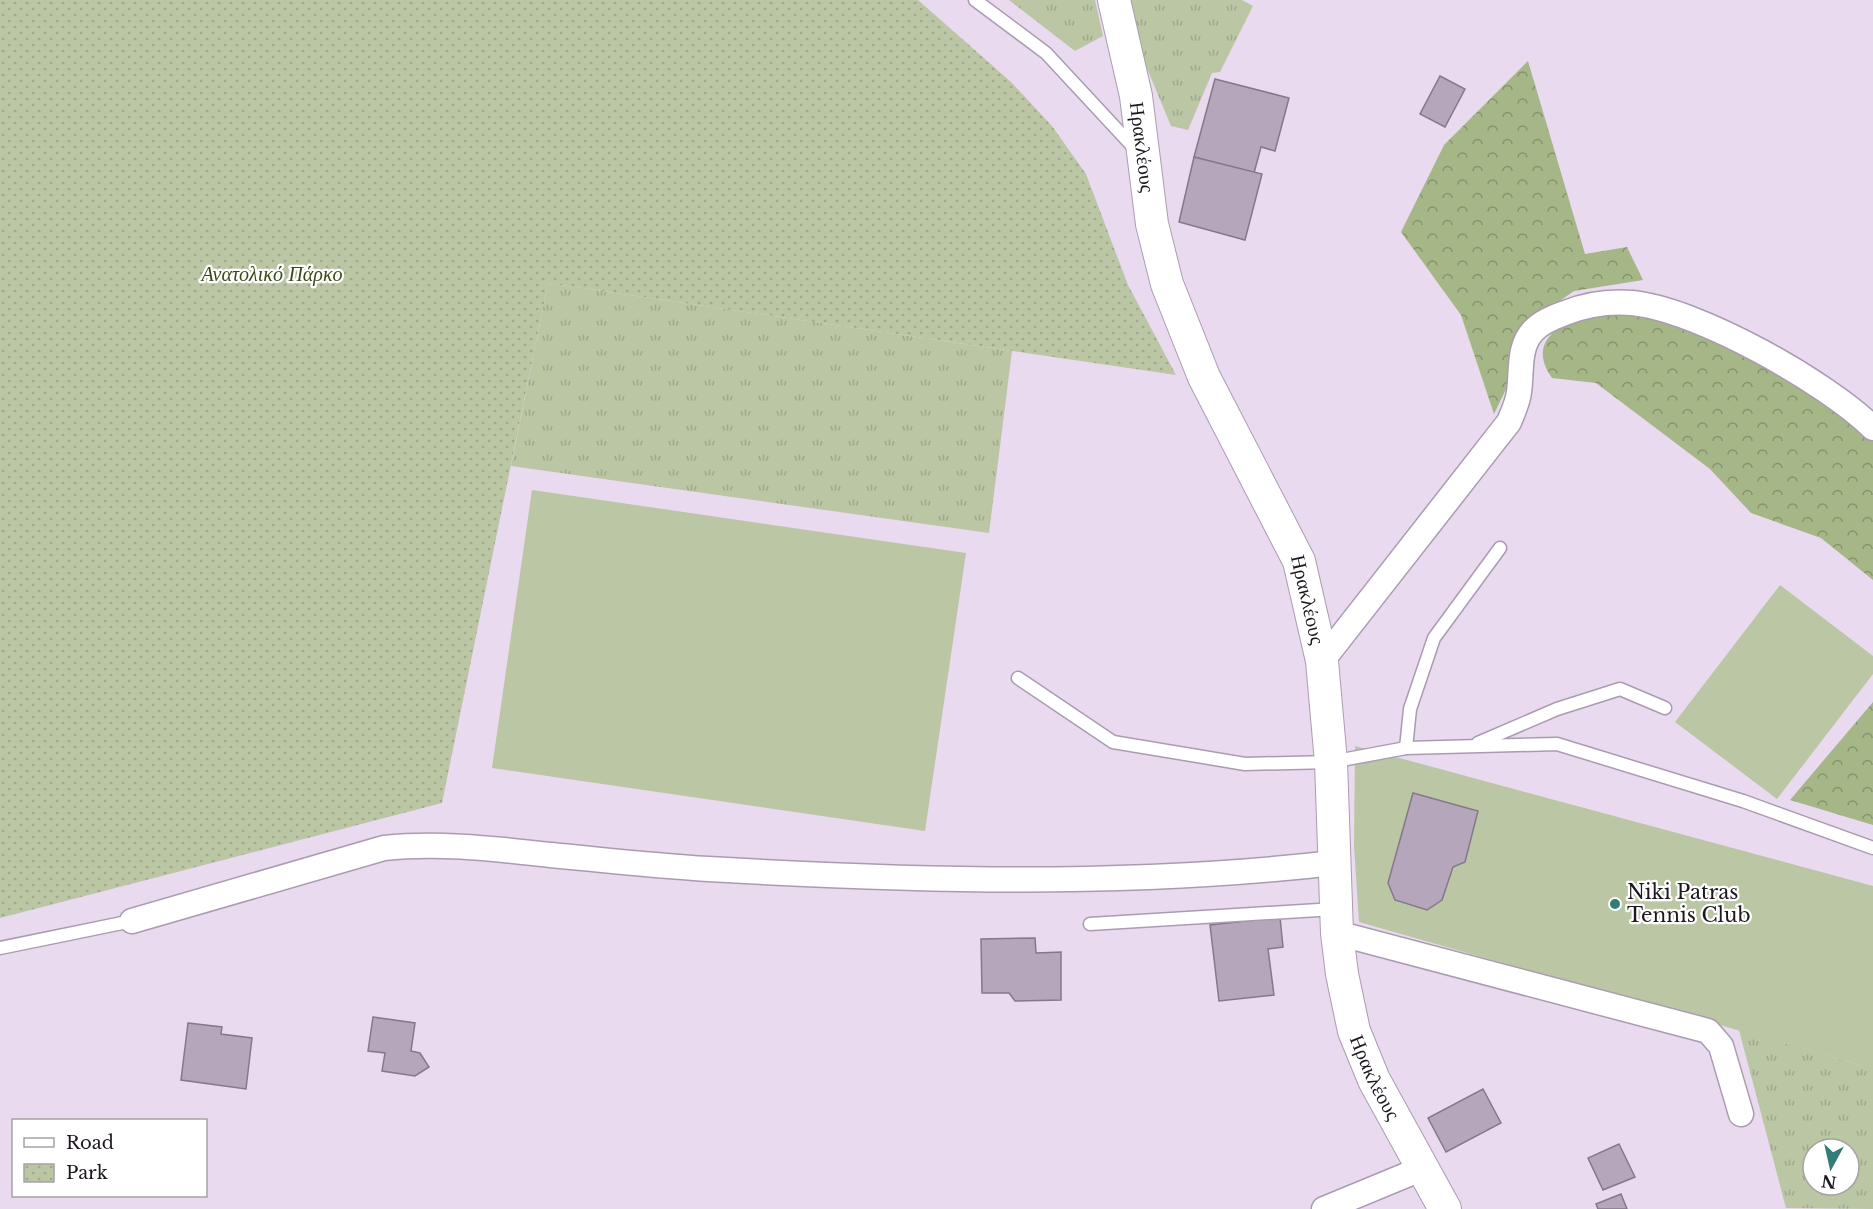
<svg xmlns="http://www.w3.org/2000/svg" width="1873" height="1209" viewBox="0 0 1873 1209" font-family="'Libre Baskerville',serif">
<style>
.grass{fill:url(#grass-tufts);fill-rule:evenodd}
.forest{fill:url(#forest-crowns)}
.park{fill:url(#park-dots)}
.pitch{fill:#bac6a4}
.building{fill:#b5a6bb;stroke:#86788b;stroke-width:1.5}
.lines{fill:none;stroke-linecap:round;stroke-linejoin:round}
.service-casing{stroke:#aa9cb0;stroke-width:15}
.minor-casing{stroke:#aa9cb0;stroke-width:27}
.tertiary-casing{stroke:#aa9cb0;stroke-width:34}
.service{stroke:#fff;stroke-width:12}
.minor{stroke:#fff;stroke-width:24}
.tertiary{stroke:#fff;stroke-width:32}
.poi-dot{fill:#347c76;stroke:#fff;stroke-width:2}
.labels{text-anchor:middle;stroke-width:4.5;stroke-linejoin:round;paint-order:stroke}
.street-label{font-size:20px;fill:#1d171f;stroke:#fff}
.park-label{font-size:20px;font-style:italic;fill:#394814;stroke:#fff}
.poi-label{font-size:20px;fill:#1d171f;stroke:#fff;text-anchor:start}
</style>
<defs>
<pattern id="grass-tufts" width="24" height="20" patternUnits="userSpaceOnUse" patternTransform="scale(1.5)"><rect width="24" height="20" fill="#bac6a4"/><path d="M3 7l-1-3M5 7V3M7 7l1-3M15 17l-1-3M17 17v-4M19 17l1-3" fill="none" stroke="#9fa98d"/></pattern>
<pattern id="forest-crowns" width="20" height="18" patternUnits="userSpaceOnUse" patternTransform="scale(1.5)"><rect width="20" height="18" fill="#a5b687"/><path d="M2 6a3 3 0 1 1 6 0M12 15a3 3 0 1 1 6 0" fill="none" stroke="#86936e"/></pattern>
<pattern id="park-dots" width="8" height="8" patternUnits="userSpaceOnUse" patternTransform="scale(1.5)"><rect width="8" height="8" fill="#bac6a4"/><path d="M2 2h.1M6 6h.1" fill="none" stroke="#9fa98d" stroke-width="1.8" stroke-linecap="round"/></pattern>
</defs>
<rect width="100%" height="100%" fill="#e9daef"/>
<g class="grass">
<polygon points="1009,0 1095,0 1103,36 1075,51"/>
<polygon points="1125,0 1242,0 1253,6 1220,72 1212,73 1188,130 1171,126 1134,37"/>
<polygon points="548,283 1012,351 989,533 511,466"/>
<path d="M1739,1030L1860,1065H1873V1209L1786,1208ZM1813,1149H1849V1185H1813Z"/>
</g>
<g class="forest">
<polygon points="1528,61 1585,254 1627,247 1643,280 1574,291 1532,320 1509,383 1494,414 1461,315 1401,232 1444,145"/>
<path d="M1593,310L1648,311L1796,377L1873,434V580L1821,538L1751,513L1710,469L1596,383L1552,378C1525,340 1563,323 1593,310Z"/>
<polygon points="1873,702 1873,825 1790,800"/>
</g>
<polygon class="park" points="0,0 918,0 1011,82 1052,126 1086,174 1128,285 1176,375 548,283 442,803 0,918"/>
<g class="pitch">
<polygon points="532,490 966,553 925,831 492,768"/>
<polygon points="1780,585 1873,656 1873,674 1777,799 1675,722"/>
<polygon points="1355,746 1873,886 1873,1065 1860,1065 1359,922 1354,846"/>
</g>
<g class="building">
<polygon points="1440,76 1465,89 1445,127 1420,114"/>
<polygon points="1215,79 1289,98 1275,151 1261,147 1254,173 1194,157"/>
<polygon points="1194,157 1262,174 1245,240 1179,222"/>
<polygon points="1413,793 1478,811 1465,862 1453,867 1442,900 1427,910 1395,900 1388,883"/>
<polygon points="1280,917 1283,947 1268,949 1274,995 1219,1001 1210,925"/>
<polygon points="1035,938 1036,953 1061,952 1061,1000 1015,1001 1009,993 982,993 981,939"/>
<polygon points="373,1017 415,1023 411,1051 420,1053 429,1067 415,1076 382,1071 385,1053 368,1051"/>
<polygon points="188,1023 222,1027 221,1034 252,1038 246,1089 181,1080"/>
<polygon points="1483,1089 1501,1123 1446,1152 1428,1118"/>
<polygon points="1619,1144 1635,1177 1603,1190 1588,1158"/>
<polygon points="1621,1194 1627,1209 1598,1209 1596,1204"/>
</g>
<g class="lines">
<g class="service-casing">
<g id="service">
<polyline points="975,0 1046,53 1137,151"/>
<polyline points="1018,678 1113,742 1245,764 1331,762 1406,748 1557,744 1743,801 1873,848"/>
<polyline points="1478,743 1557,709 1620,689 1665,708"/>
<polyline points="1406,748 1410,709 1434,638 1500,548"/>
<polyline points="1090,924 1335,909"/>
<polyline points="0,948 132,921"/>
</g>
</g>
<g class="minor-casing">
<g id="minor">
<path d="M1322,661L1509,422C1513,412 1518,402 1519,392C1522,371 1518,347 1533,331C1541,322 1554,317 1565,313C1587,304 1608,301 1632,303C1697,309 1826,382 1873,428"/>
<path d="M132,921L384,848C440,842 495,849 551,855C603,860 656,866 708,869C918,881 1124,887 1334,863"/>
<polyline points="1337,933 1708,1031 1721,1046 1741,1114"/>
<polyline points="1324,1209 1421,1169"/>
</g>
</g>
<g class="tertiary-casing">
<g id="tertiary">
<path id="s1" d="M1114,0L1136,96L1152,224L1167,284L1204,377L1299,561L1322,661L1331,762L1337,933L1342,974L1354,1031L1374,1080L1445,1209"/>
</g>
</g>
<use href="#service" class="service"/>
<use href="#minor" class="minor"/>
<use href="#tertiary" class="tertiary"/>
</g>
<circle class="poi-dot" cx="1615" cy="904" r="6"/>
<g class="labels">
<g class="street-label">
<text dy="7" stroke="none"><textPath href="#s1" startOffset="150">Ηρακλέους</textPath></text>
<text dy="7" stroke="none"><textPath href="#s1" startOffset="636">Ηρακλέους</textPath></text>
<text dy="7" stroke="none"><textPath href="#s1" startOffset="1122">Ηρακλέους</textPath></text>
</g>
<g class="park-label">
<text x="272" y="281">Ανατολικό Πάρκο</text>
</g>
<g class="poi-label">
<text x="1627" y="899">Niki Patras<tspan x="1627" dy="23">Tennis Club</tspan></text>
</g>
</g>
<rect x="12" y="1119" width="195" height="78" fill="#ffffff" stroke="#a5a2a5" stroke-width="1.5"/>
<rect x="24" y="1138" width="30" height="9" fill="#ffffff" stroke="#a5a2a5" stroke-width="1.5"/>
<text x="66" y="1149" font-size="18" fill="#1d171f">Road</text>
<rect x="24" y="1164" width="30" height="18" fill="url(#park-dots)" stroke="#a5a2a5" stroke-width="1.5"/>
<text x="66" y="1179" font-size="18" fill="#1d171f">Park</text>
<g transform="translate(1831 1167) rotate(188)"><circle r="28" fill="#ffffff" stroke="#a5a2a5" stroke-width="1.5"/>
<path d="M0-4.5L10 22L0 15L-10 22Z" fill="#347c76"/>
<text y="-9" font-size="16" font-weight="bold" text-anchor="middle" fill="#1d171f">N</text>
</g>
</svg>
